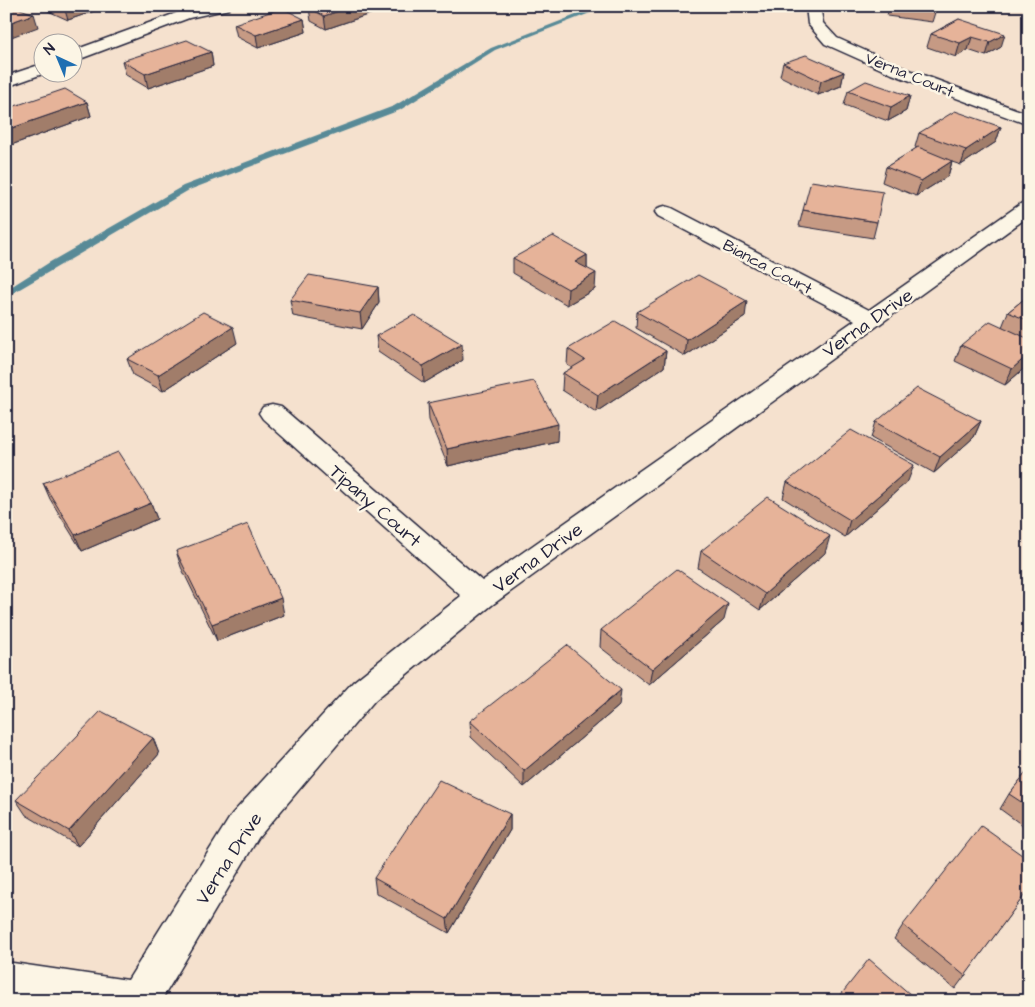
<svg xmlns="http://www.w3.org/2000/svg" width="1035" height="1007" viewBox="0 0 1035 1007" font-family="'Architects Daughter',sans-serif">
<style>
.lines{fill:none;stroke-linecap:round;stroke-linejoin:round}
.stream{fill:#598a97;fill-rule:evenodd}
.minor-casing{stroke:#22223b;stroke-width:3}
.minor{fill:#fcf5e5;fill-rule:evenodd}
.wall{fill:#c69a84;stroke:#22223b}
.shaded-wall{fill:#a17d6b;stroke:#22223b}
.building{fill:#e6b399;stroke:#22223b}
.labels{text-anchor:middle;stroke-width:5;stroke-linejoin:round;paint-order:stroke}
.far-street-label{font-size:16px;fill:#22223b;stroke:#fcf5e5}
.street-label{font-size:19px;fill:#22223b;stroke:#fcf5e5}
</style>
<rect width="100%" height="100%" fill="#f5e1ce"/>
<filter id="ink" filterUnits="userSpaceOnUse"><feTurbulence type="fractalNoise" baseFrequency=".02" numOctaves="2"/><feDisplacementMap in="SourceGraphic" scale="10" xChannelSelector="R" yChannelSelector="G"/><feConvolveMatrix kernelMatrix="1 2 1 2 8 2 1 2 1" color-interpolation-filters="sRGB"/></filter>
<g filter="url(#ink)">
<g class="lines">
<polygon class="stream" points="599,6 608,6 495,50 400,110 189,190 6,297 6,290 50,262 183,186 394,106 491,48"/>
<g class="minor-casing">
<g id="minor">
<polygon points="203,6 231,6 229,9 189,18 72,62 72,51 179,12"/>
<polygon points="806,6 820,6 823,23 837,38 904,68 1029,114 1029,125 892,74 825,44 808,24"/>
<polygon points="42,64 42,72 48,72 6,87 6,76"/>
<polygon points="1029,201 1029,216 492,605 375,700 258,838 161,1001 6,1001 6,962 128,980 232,814 353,682 461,596 263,419 259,413 263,407 272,405 281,407 482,581 855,320 658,216 655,212 658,208 665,206 672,208 869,310 1022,203"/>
</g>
</g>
<use href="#minor" class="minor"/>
</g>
<g class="wall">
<polygon points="37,6 109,6 68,20"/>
<polygon points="316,6 372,6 373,13 326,29 311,21 309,8"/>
<polygon points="889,6 937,6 932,22 887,16"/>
<polygon points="304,19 306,32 258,48 237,37 234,24"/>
<polygon points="959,19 1001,47 986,56 968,50 956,57 927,47 931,34"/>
<polygon points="211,52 213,66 148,88 126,75 122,61"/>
<polygon points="783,63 844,72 841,86 818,95 780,76"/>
<polygon points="848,91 910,96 906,111 888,121 844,105"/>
<polygon points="87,102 91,116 11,145 6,142 6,109"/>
<polygon points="1001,127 996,142 961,165 952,162 948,176 916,196 882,182 886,167 917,148 915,147 919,133"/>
<polygon points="803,210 877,222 873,238 799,226"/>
<polygon points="587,255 587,268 595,289 567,305 513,273 513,258"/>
<polygon points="378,287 379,303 362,329 293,316 290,300"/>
<polygon points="1029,295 1029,364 1005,385 955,361 961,345 1002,327 1008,312"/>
<polygon points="637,312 745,317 685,356 636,328"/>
<polygon points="376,336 463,360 424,383 378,352"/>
<polygon points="237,343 163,391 133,375 127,359"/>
<polygon points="568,349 666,351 664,367 596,412 562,390 563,373 572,368 567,365"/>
<polygon points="428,403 557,441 448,466 429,420"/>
<polygon points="981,421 974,437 934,473 871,438 876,422"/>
<polygon points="908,481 845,537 783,498 787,482"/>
<polygon points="43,483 151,503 157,519 82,551 50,499"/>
<polygon points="176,551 284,615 217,641 181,567"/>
<polygon points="701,551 825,553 760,610 698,568"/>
<polygon points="724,620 649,685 600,647 601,630"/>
<polygon points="619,706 524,787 471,737 470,721"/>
<polygon points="153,738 159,754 78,846 26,815 16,800"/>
<polygon points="1029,769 1029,830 1000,809 1009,794"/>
<polygon points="510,814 510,830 449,933 376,893 374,878"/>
<polygon points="1029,889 955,989 894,939 903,925"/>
</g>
<g class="shaded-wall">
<polygon points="66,6 109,6 68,20 64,7"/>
<polygon points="353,6 372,6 373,13 326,29 324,16"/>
<polygon points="34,14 38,27 6,39 6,24"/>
<polygon points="304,19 306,32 258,48 256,35"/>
<polygon points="1005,34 1001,47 986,56 990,42"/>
<polygon points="972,37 968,50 956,57 960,43"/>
<polygon points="211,52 213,66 148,88 145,74"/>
<polygon points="844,72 841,86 818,95 821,81"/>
<polygon points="910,96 906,111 888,121 891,107"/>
<polygon points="87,102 91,116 11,145 6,130"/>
<polygon points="1001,127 996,142 961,165 966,150"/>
<polygon points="952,161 948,176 916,196 921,181"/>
<polygon points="587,255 587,270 575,262"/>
<polygon points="596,273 595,289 567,305 568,289"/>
<polygon points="378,287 379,303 362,329 360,313"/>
<polygon points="747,301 745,317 685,356 687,340"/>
<polygon points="233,327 237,343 163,391 158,375"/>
<polygon points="462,344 463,360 424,383 423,366"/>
<polygon points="666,351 664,367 596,412 598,395"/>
<polygon points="1029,354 1029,364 1005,385 1012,369"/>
<polygon points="981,421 974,437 934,473 940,457"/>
<polygon points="558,424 557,441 448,466 447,449"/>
<polygon points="914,465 908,481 845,537 850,520"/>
<polygon points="151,503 157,519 82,551 75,535"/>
<polygon points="830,536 825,553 760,610 765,594"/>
<polygon points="281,598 284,615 217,641 212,624"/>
<polygon points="728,604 724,620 649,685 652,669"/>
<polygon points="621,690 619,706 524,787 524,771"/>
<polygon points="153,738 159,754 78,846 69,831"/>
<polygon points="510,814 510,830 449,933 447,919"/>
</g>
<g class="building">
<polygon points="10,6 12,6 34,14 6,24 6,8"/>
<polygon points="316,6 353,6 324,16 309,8"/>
<polygon points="915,6 937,6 936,9"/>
<polygon points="282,8 304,19 256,35 234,24"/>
<polygon points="959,19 1005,34 990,42 972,37 960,43 931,34"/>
<polygon points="187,40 211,52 145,74 122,61"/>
<polygon points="806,55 844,72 821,81 783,63"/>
<polygon points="866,81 910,96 891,107 848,91"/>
<polygon points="65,89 87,102 6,130 6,109"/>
<polygon points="955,111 1001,127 966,150 919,133"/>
<polygon points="918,147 952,161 921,181 886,167"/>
<polygon points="811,181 883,192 877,222 803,210"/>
<polygon points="553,236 587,255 575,262 596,273 568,289 513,258"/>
<polygon points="309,275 378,287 360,313 290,300"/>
<polygon points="698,275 747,301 687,340 637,312"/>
<polygon points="1029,295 1029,321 1008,312"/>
<polygon points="203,312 233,327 158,375 127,359"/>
<polygon points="414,315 462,344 423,366 376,336"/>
<polygon points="615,321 666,351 598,395 563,373 585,360 568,349"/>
<polygon points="990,321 1029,339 1029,354 1012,369 961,345"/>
<polygon points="534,381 558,424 447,449 428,403"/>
<polygon points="917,388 981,421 940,457 876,422"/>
<polygon points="851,430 914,465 850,520 787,482"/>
<polygon points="118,452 151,503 75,535 43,483"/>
<polygon points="768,497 830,536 765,594 701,551"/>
<polygon points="248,524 281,598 212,624 176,551"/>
<polygon points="677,569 728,604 652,669 601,630"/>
<polygon points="567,645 621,690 524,771 470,721"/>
<polygon points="101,711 153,738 69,831 16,800"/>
<polygon points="1029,769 1029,807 1009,794"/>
<polygon points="439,780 510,814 447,919 374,878"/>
<polygon points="981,826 1029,860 1029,889 965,976 903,925"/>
<polygon points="869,959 918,1001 836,1001"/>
</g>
</g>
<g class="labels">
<g class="far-street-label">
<text transform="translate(910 74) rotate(22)" y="6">Verna Court</text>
<text transform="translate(768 266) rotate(28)" y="6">Bianca Court</text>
</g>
<g class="street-label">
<text transform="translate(867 322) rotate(-35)" y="7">Verna Drive</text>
<text transform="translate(376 505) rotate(41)" y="7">Tipany Court</text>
<text transform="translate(537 557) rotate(-36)" y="7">Verna Drive</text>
<text transform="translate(228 858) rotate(-57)" y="7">Verna Drive</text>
</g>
</g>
<rect width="1035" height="1007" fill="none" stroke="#fcf5e5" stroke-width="25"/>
<rect x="12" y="12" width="1010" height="982" fill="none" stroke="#22223b" stroke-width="2" filter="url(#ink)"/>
<g transform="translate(58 58) rotate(316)"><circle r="24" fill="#fcf5e5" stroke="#a5a1a1"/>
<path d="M0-4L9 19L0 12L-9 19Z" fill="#1f6fb2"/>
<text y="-8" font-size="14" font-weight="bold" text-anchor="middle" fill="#22223b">N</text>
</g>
</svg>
